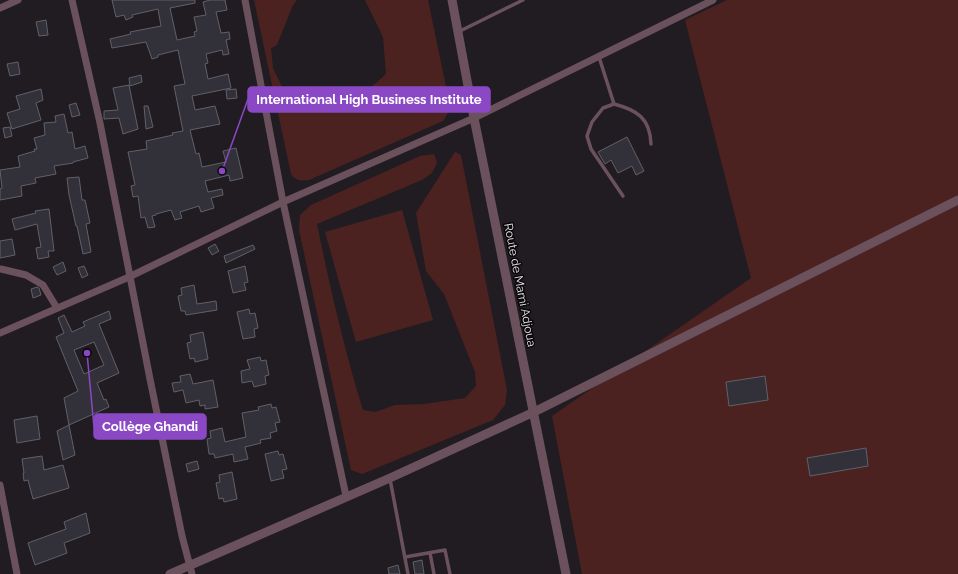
<svg xmlns="http://www.w3.org/2000/svg" width="958" height="574" viewBox="0 0 958 574" font-family="Raleway,sans-serif">
<style>
.green{fill:#4b2220}
.building{fill:#323139;stroke:#616069;fill-rule:evenodd}
.lines{fill:none;stroke-linecap:round;stroke-linejoin:round}
.service{stroke:#6b515c;stroke-width:3.5}
.minor{stroke:#6b515c;stroke-width:7}
.tertiary{stroke:#6b515c;stroke-width:9}
.labels{text-anchor:middle;stroke-width:3;stroke-linejoin:round;paint-order:stroke}
.street-label{font-size:12px;fill:#e8e4e8;stroke:#090709}
.leader{fill:none;stroke:#8b48c5;stroke-width:1.5}
.callout-dot{fill:#8b48c5;stroke:#090709;stroke-width:1.5}
.callout{fill:#8b48c5;stroke:#8b48c5;stroke-width:1.5}
.callout-label{font-size:13px;text-anchor:middle;font-weight:bold;fill:#fff}
</style>
<rect width="100%" height="100%" fill="#211c22"/>
<g class="green">
<path d="M254,0H297L293,5L277,45L271,48L273,68L284,91L293,103L319,99L328,105C353,102 368,91 386,74L383,37L365,0H428L449,101C450,109 448,114 443,121L309,180C301,181 296,181 291,174Z"/>
<polygon points="727,0 958,0 958,574 582,574 552,416 751,278 685,20"/>
<path d="M455,152L461,155L507,390L505,405L493,420L362,474L351,470L299,230L300,215L311,205L420,156L434,154L437,163L432,173L422,180L317,224C330,287 344,349 363,410L375,412L395,405L424,404L465,398L476,386L475,372L444,294L426,271L416,213Z"/>
<polygon points="402,210 433,320 356,342 325,232"/>
</g>
<g class="building">
<polygon points="112,0 195,0 195,3 170,8 177,40 195,36 194,32 197,31 194,17 206,15 203,2 210,0 225,0 227,10 216,12 221,33 229,32 230,39 226,40 229,54 223,55 222,50 206,54 208,63 205,64 208,79 228,74 231,88 192,96 195,110 215,106 220,124 190,130 196,154 199,153 202,167 226,162 223,151 236,148 243,178 230,181 229,175 205,181 208,192 222,189 223,195 211,198 214,208 201,212 199,206 180,212 182,218 175,220 171,210 156,214 156,215 152,216 155,227 148,228 145,217 141,218 138,196 133,197 131,186 135,185 128,152 147,149 146,141 173,135 172,133 183,131 174,86 185,84 178,50 158,55 158,57 152,59 146,42 112,48 110,39 131,34 130,32 161,26 158,9 132,15 133,17 126,20 124,15 116,17"/>
<polygon points="46,20 48,35 39,36 36,22"/>
<polygon points="18,62 20,74 10,76 7,64"/>
<polygon points="141,75 142,82 130,86 129,78"/>
<polygon points="129,85 138,129 123,134 119,118 104,119 104,111 118,110 113,88"/>
<polygon points="41,89 43,100 36,103 41,120 12,129 7,113 20,109 16,96"/>
<polygon points="236,89 237,98 227,99 226,90"/>
<polygon points="76,103 80,115 72,117 69,105"/>
<polygon points="144,106 148,106 153,127 146,129"/>
<polygon points="64,114 68,133 72,132 75,149 85,146 88,158 73,162 73,163 54,166 56,174 35,178 36,183 21,186 22,196 0,200 0,189 2,188 0,170 20,167 18,156 35,151 34,149 37,149 34,138 45,135 44,123 56,122 55,116"/>
<polygon points="10,127 12,136 5,138 3,128"/>
<polygon points="627,137 644,171 636,175 632,166 618,173 611,160 605,164 598,152"/>
<polygon points="79,177 82,200 85,200 90,223 86,224 91,252 83,254 77,226 76,226 69,195 67,178"/>
<polygon points="49,209 54,251 48,251 49,257 38,259 36,248 41,247 37,224 15,230 12,219 36,213 35,211"/>
<polygon points="12,239 15,255 0,258 0,241"/>
<polygon points="215,244 219,251 212,255 208,248"/>
<polygon points="253,245 255,249 226,263 224,256"/>
<polygon points="63,262 66,271 57,275 53,267"/>
<polygon points="84,266 88,275 82,278 78,268"/>
<polygon points="245,266 248,282 244,283 246,290 233,293 228,271"/>
<polygon points="194,285 197,304 216,301 217,310 186,315 185,311 181,311 178,296 182,295 181,288"/>
<polygon points="37,287 39,288 41,295 33,298 31,289"/>
<polygon points="249,309 250,314 255,313 258,328 254,329 255,337 243,339 237,312"/>
<path d="M109,311L111,319L99,324L119,373L97,383L104,400L106,399L109,407L69,425L75,455L63,460L57,431L69,425L64,398L78,391L56,337L64,333L58,318L64,315L72,332L85,326L83,322ZM94,342L104,365L84,374L74,350Z"/>
<polygon points="203,332 208,359 195,362 194,358 190,359 187,343 191,342 190,335"/>
<polygon points="260,357 261,361 266,360 269,375 265,376 266,384 254,387 252,381 242,383 241,371 250,369 247,360"/>
<polygon points="190,374 193,384 213,380 218,407 205,409 205,405 200,406 199,400 186,403 183,390 174,392 172,383 181,382 180,376"/>
<polygon points="765,376 768,400 729,406 726,382"/>
<polygon points="271,404 272,408 276,407 280,422 275,423 277,431 270,433 271,438 260,440 261,443 245,447 248,459 234,462 233,454 215,458 214,454 209,454 207,439 211,438 210,431 222,428 225,442 246,437 242,413 259,410 258,407"/>
<polygon points="37,416 40,439 17,443 14,420"/>
<polygon points="866,448 868,466 810,476 807,458"/>
<polygon points="278,451 279,455 283,454 287,469 282,470 284,478 271,481 265,454"/>
<polygon points="42,456 44,470 63,465 69,488 33,499 28,480 24,481 23,473 24,473 22,459"/>
<polygon points="197,461 199,469 188,472 186,464"/>
<polygon points="232,472 237,499 224,502 223,498 219,499 216,483 220,482 219,475"/>
<polygon points="86,513 90,533 64,543 67,553 35,565 28,543 66,529 64,522"/>
<polygon points="422,560 424,574 415,574 413,562"/>
<polygon points="398,565 400,574 389,574 388,568"/>
</g>
<g class="lines">
<g class="service">
<polyline points="458,32 523,0"/>
<polyline points="599,57 614,104 603,108 592,122 587,136 591,149 623,196"/>
<path d="M614,104C637,110 650,118 651,144"/>
<polyline points="390,479 408,574"/>
<polyline points="430,553 434,574"/>
<polyline points="405,557 445,550 450,574"/>
</g>
<g class="minor">
<polyline points="72,0 100,123 150,379 182,536 192,574"/>
<polyline points="245,0 283,202 346,496"/>
<polyline points="0,8 18,0"/>
<polyline points="1,269 26,275 43,285 57,308"/>
<polyline points="0,333 129,277 283,202 474,118 713,0"/>
<polyline points="0,485 17,574"/>
</g>
<g class="tertiary">
<polyline points="452,0 474,118 566,574"/>
<polyline points="170,574 390,478 534,412 958,200"/>
</g>
</g>
<g class="labels">
<g class="street-label">
<text transform="translate(520 285) rotate(79)" y="4">Route de Mami Adjoua</text>
</g>
</g>
<path class="leader" d="M222 171L248 99M87 353L94 427"/>
<g class="callout-dot">
<circle cx="222" cy="171" r="4"/>
<circle cx="87" cy="353" r="4"/>
</g>
<g class="callout">
<rect x="248" y="87" width="242" height="25" rx="4"/>
<rect x="94" y="414" width="112" height="25" rx="4"/>
</g>
<g class="callout-label">
<text x="369" y="104">International High Business Institute</text>
<text x="150" y="431">Collège Ghandi</text>
</g>
</svg>
